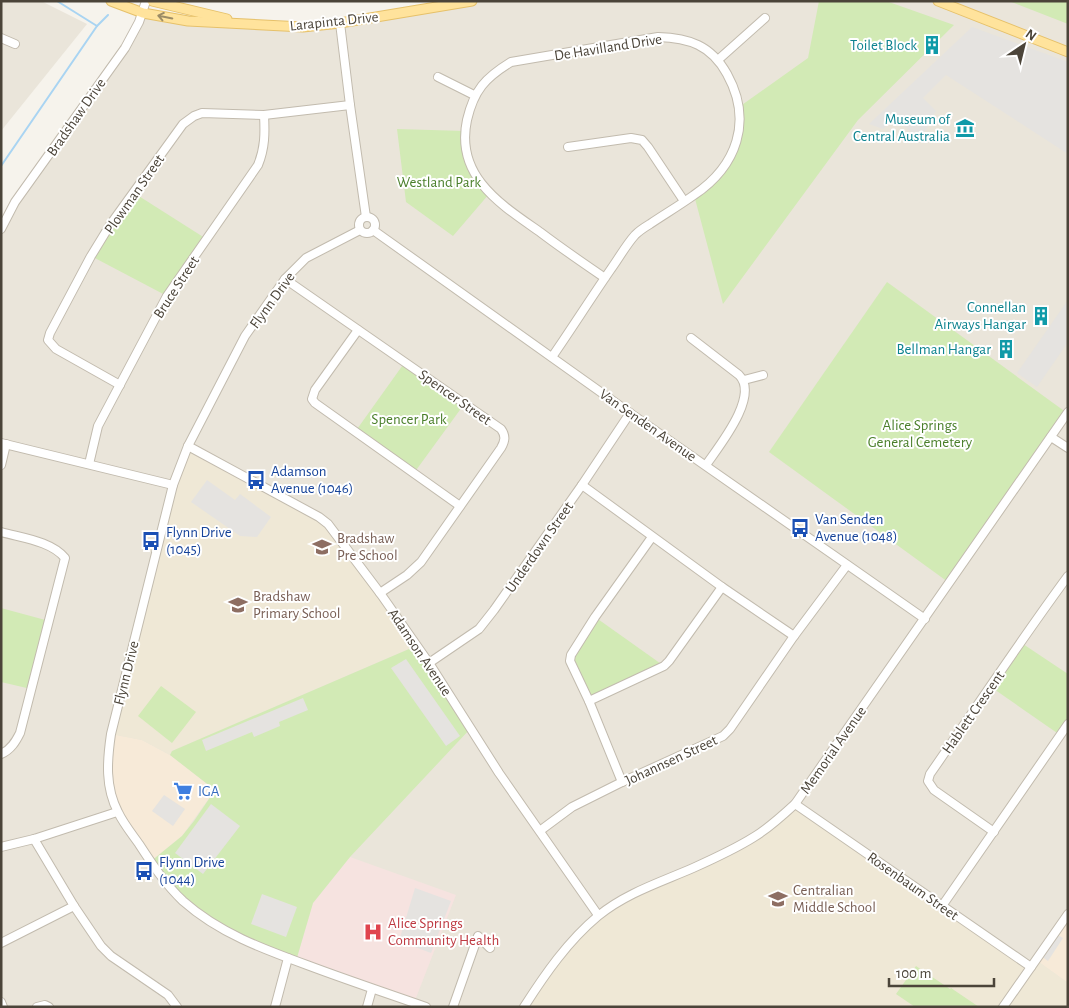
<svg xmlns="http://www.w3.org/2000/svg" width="1069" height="1008" viewBox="0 0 1069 1008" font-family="'Alegreya Sans',sans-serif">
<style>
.residential{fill:#eae5da}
.commercial{fill:#f7ead8}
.education{fill:#efe8d6}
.medical{fill:#f6e3e0}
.green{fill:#d2eab5}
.parking{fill:#e5e3e0}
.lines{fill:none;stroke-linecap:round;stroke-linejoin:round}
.stream{stroke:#a9d4f2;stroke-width:2}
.minor-casing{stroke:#c2bbae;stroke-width:10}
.major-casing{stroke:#e6c16a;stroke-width:11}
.minor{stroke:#fff;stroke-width:8}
.major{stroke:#ffe39c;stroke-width:9}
.oneway{stroke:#9c8c66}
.labels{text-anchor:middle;stroke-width:4;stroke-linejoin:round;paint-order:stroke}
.street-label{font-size:15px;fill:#4b4439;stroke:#fff}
.culture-label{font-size:15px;fill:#0d838f;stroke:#fff;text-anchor:end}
.park-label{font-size:15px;fill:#4a7f2a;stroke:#fff}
.transit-label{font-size:15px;fill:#164399;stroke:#fff;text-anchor:start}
.education-label{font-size:15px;fill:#785e54;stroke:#fff;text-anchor:start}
.shop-label{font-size:15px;fill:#366cbe;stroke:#fff;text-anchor:start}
.health-label{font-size:15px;fill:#be3a42;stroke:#fff;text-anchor:start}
</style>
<rect width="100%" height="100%" fill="#f6f3ec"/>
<g class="residential">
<polygon points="1,1 41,1 87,24 1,131"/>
<polygon points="472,1 1068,1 1068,1007 1,1007 1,229 15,202 143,13 303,27"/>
</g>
<g class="commercial">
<polygon points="111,734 142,740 170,755 215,790 182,836 150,862 117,812 108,780"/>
<polygon points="1068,920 1068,983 1036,960"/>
</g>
<g class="education">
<polygon points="188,446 319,517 416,646 172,751 170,755 142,740 111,734 173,485"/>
<polygon points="795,804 1031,967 1036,960 1068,983 1068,1007 524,1007 550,967 598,915 635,892 754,837"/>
</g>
<polygon class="medical" points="350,857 456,895 414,1003 296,961 313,903"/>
<g class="green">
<polygon points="819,1 886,1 954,25 858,120 723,304 694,195 732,154 739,107 808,58"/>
<polygon points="1009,1 1068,1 1068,24"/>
<polygon points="397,129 465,131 465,148 489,194 453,236 406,202"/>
<polygon points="134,193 208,240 167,296 91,256"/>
<polygon points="887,282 1067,413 948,582 769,452"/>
<polygon points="405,362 465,403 414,473 355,432"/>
<polygon points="1,608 49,621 31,689 1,682"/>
<polygon points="595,617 664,666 589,701 571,655"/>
<polygon points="1020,642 1068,674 1068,724 1060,735 991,687"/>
<polygon points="416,646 471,728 350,857 313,903 296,961 252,944 184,901 150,862 182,836 194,821 215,790 170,755 172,751"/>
<polygon points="161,686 196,712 172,743 138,716"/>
<polygon points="916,966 950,989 951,988 979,1007 915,1007 896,994"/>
</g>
<g class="parking">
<polygon points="972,27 1068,62 1068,154 946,75 923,98 936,111 926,130 919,139 895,118 883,129 869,124"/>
<polygon points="1068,300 1068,342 1037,387 1017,373"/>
<polygon points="207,480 235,500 240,494 271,517 257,537 240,536 191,502"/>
<polygon points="406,659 460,736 446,746 391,668"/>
<polygon points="303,698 308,710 279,722 280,726 254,737 252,732 206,751 202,740"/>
<polygon points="164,795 185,809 173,826 152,811"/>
<polygon points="211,804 240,826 203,874 175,853"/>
<polygon points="415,888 451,901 431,953 399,941"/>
<polygon points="262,894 297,907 286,937 251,924"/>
<polygon points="1056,934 1063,938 1048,961 1041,956"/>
</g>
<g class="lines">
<g class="stream">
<polyline points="57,1 97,26"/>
<polyline points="1,166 97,26 108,15"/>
</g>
<g class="minor-casing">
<g id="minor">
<polyline points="340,23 350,105 366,217"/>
<polyline points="1,38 15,44"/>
<polyline points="719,59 765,18"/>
<polyline points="438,77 474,95"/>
<polyline points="568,147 631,138 642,140 648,147 684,201"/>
<circle cx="367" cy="225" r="8"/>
<polyline points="1,229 15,202 125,48 139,22 146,1"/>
<path d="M360,230L306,258L285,279L245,336L188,446L173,485L111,734C107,761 105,787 118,812C123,823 132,834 139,844C152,864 165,884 183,901C219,933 263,949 307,965C347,980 386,993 426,1007"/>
<polyline points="373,230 630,413 925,619"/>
<path d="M285,279L501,429C506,436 505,441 501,448L421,562L407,575L380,593"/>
<polyline points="358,330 315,390 312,399 315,403 460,506"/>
<path d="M691,338L739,375C760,396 719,446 706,465"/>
<path d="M552,357C572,328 591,298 611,269C619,258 626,245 635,235C639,231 645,227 650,224C665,214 680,205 694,195C737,166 753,121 727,74C711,45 689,38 658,37L511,62C485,78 474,90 467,120C455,176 500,204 540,232C561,248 583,263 605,278"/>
<polyline points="744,380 763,375"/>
<polyline points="120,385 56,349 48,340 50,333 91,256 110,225 183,124 194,116 202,113 264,115 350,105"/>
<polyline points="1051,437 1068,448"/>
<polyline points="1,443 173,485"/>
<polyline points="188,446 319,517 328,524 380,593 429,663 499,773 598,915"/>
<path d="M89,464L98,426L167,296L258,165C265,148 265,133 264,115"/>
<polyline points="1,465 6,444"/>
<polyline points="582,485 722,587 794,636"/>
<path d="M1,532C22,538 51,541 65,558L20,733C16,741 11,750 1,754"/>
<polyline points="429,663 479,629 494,610 582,485 630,413"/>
<polyline points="589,701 664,666 669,661 722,587"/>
<polyline points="622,782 589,701 570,661 571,655 595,617 652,537"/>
<polyline points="795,804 1031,967"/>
<polyline points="541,830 572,807 622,782 723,736 730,729 794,636 847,565"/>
<path d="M994,832L934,790L928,781L930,774C976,708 1020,641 1068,576"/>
<polyline points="34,839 74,906 101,946 111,956 168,995 177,1007"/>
<polyline points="1,847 34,839 117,812"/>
<polyline points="942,906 1068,724"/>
<polyline points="1,943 74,906"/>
<polyline points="1,1002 3,1007"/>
<polyline points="37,1007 45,1005 49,1007"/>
<polyline points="275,1007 288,958"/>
<polyline points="367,1007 372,989"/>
<polyline points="453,1007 478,936 490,948"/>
<path d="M524,1007C545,974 568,941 598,916C626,893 661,882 693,868C713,859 735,849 754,837C769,828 782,816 795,804L1068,412"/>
<polyline points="1003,1007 1068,914"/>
</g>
</g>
<g class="major-casing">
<g id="major">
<polyline points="111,1 143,13 188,21 303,27 340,23 472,1"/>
<polyline points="152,1 227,19"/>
<polyline points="938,1 1068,52"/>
</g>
</g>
<use href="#minor" class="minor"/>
<use href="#major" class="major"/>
</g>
<defs><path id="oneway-shaft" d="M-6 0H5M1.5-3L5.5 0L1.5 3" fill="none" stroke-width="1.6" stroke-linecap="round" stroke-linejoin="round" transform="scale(1.25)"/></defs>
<use class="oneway" href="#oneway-shaft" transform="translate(165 17) rotate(-169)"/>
<defs>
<g id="building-bare" transform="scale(1.5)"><path d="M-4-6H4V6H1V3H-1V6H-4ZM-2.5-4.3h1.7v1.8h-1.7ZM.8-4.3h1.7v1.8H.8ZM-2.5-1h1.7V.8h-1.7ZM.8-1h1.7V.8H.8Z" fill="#0f9aa8" stroke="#fff" stroke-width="2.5" paint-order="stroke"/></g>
<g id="museum-bare" transform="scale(1.5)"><path d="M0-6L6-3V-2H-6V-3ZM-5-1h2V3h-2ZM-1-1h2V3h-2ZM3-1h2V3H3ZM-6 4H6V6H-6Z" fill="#0f9aa8" stroke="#fff" stroke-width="2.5" paint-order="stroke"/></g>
<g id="bus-bare" transform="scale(1.5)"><path d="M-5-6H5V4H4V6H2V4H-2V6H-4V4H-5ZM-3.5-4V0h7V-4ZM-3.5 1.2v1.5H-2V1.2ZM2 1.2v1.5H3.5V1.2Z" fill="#1a4fb4" stroke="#fff" stroke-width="2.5" paint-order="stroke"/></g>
<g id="school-bare" transform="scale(1.5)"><path d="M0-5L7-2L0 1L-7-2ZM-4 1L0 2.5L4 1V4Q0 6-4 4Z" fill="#8d6e63" stroke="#fff" stroke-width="2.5" paint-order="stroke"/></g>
<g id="supermarket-bare" transform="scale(1.5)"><path d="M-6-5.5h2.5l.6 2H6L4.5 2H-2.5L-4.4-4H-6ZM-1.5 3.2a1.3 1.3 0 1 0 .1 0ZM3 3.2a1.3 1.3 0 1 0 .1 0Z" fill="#3f7fe0" stroke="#fff" stroke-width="2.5" paint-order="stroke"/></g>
<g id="hospital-bare" transform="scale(1.5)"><path d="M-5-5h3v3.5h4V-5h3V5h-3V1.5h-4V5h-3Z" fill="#e0444e" stroke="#fff" stroke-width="2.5" paint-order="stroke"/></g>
</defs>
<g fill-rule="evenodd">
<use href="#building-bare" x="932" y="45"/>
<use href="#museum-bare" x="965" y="128"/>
<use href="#building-bare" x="1041" y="316"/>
<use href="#building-bare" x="1006" y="349"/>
<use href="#bus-bare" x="256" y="480"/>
<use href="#bus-bare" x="800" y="528"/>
<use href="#bus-bare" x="151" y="541"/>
<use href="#school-bare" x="322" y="547"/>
<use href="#school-bare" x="238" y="605"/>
<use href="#supermarket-bare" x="183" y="791"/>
<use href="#bus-bare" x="144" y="871"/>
<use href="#school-bare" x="778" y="899"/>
<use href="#hospital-bare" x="373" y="932"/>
</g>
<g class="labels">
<g class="street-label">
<text transform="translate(334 21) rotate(-6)" y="5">Larapinta Drive</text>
<text transform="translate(608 47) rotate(-9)" y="5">De Havilland Drive</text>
<text transform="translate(76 117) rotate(-55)" y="5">Bradshaw Drive</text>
<text transform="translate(134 194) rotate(-55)" y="5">Plowman Street</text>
<text transform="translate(176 287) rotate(-57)" y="5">Bruce Street</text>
<text transform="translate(272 300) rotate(-54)" y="5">Flynn Drive</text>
<text transform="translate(455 397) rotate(35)" y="5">Spencer Street</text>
<text transform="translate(648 425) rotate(35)" y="5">Van Senden Avenue</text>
<text transform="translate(539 547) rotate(-55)" y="5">Underdown Street</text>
<text transform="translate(420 652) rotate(56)" y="5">Adamson Avenue</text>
<text transform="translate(126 673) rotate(-76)" y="5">Flynn Drive</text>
<text transform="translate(973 712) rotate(-55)" y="5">Hablett Crescent</text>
<text transform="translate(833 750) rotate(-55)" y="5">Memorial Avenue</text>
<text transform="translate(671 760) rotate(-25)" y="5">Johannsen Street</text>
<text transform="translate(913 886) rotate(35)" y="5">Rosenbaum Street</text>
</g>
<g class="culture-label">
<text x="917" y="50">Toilet Block</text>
<text x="950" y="124">Museum of<tspan x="950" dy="17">Central Australia</tspan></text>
<text x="1026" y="312">Connellan<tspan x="1026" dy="17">Airways Hangar</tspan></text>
<text x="991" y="354">Bellman Hangar</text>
</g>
<g class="park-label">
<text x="439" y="187">Westland Park</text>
<text x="409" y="424">Spencer Park</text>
<text x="920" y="430">Alice Springs<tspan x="920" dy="17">General Cemetery</tspan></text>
</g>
<g class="transit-label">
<text x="271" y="476">Adamson<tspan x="271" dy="17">Avenue (1046)</tspan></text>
<text x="815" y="524">Van Senden<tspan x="815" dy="17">Avenue (1048)</tspan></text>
<text x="166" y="537">Flynn Drive<tspan x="166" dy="17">(1045)</tspan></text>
<text x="159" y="867">Flynn Drive<tspan x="159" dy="17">(1044)</tspan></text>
</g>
<g class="education-label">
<text x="337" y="543">Bradshaw<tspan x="337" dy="17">Pre School</tspan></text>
<text x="253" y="601">Bradshaw<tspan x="253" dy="17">Primary School</tspan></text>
<text x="793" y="895">Centralian<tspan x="793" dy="17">Middle School</tspan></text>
</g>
<g class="shop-label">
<text x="198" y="796">IGA</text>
</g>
<g class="health-label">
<text x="388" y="928">Alice Springs<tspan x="388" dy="17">Community Health</tspan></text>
</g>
</g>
<rect width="1069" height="1008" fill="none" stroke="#4b4439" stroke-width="5"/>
<g transform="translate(1024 45) rotate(35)" stroke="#ffffff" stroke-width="4" paint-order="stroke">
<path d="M0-4L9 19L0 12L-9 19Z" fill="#4b4439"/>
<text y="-8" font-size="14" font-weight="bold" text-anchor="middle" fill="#4b4439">N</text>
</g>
<path d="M889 978v8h105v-8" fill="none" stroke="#4b4439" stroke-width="2.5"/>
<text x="896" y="978" font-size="15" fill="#4b4439" stroke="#ffffff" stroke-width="4" paint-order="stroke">100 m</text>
</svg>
